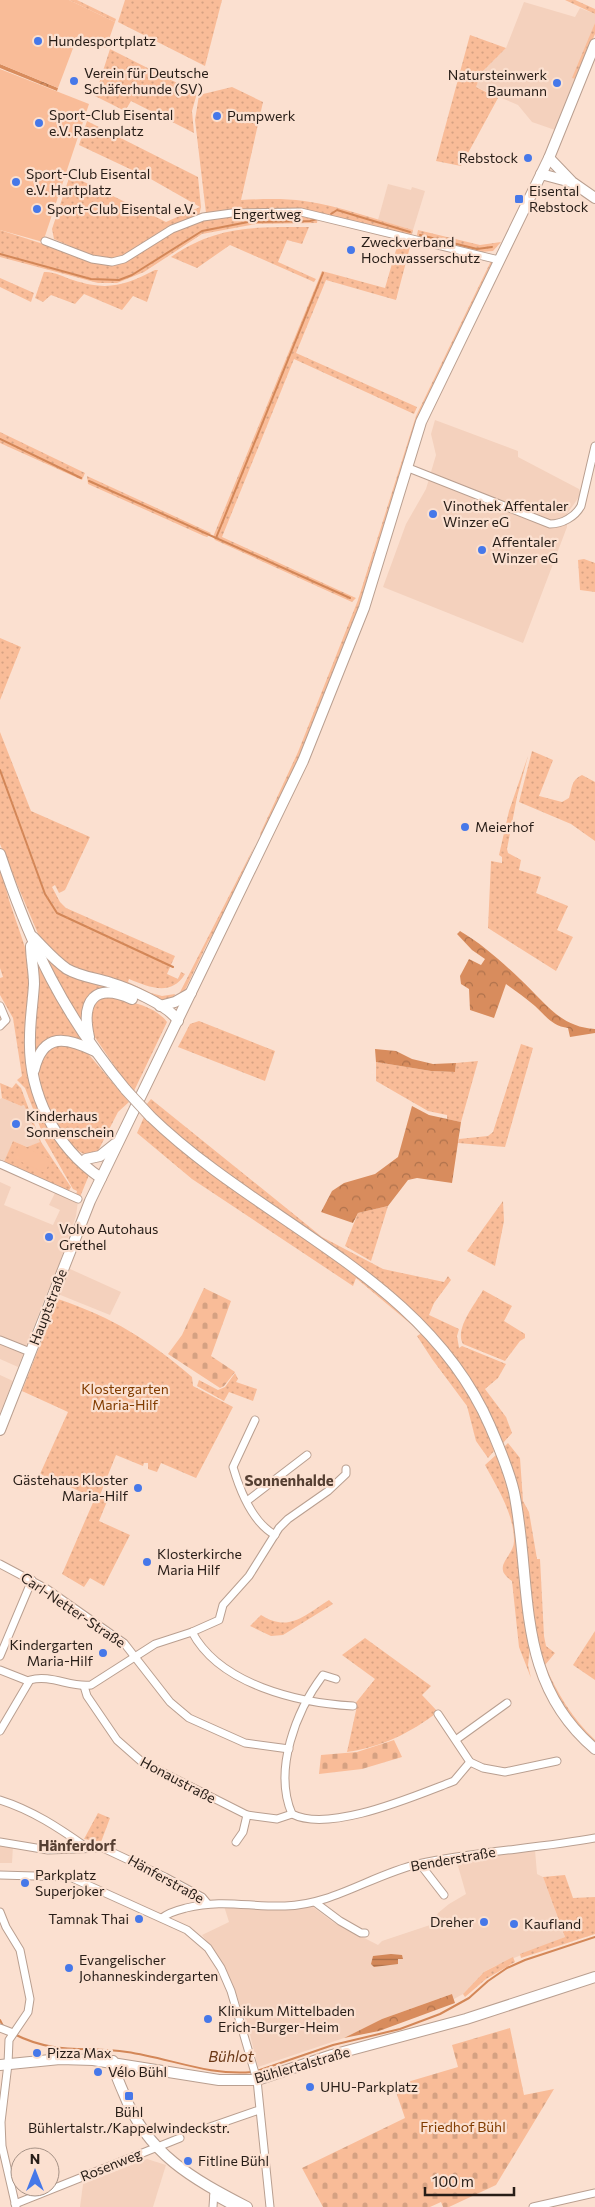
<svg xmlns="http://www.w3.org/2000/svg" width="595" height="2207" viewBox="0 0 595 2207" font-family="Commissioner,sans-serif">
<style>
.built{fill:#f4d1bd}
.green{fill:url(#green-dots)}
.forest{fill:url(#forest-crowns)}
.cemetery{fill:url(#cemetery-stones)}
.pitch{fill:#f9bc98}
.water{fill:url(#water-rules)}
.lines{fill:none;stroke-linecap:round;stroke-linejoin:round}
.stream{stroke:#d38758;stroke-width:2}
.street-casing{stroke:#b99f90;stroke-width:9}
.secondary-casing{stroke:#b99f90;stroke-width:12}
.street{stroke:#fff;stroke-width:7}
.secondary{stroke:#fff;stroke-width:10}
.secondary-bridge-casing{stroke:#b99f90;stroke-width:12;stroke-linecap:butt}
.secondary-bridge{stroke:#fff;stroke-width:10}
.poi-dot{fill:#4678e9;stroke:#fbe0d0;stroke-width:2}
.labels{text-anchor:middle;stroke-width:4.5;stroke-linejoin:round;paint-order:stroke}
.poi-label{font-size:14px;fill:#271d17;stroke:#fbe0d0;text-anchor:start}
.street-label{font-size:14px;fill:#271d17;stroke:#fbe0d0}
.park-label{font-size:14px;fill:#813c00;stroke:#fbe0d0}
.neighbourhood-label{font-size:15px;font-weight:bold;fill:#553f32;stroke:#fbe0d0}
.water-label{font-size:15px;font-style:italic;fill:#6b3917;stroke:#fbe0d0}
</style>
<defs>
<pattern id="green-dots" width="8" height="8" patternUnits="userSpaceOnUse" patternTransform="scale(1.25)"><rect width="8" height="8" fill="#f9bc98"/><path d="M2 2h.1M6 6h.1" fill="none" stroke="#d5a182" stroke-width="1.8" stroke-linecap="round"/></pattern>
<pattern id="forest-crowns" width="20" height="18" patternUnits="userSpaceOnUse" patternTransform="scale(1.25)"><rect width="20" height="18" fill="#d88c5d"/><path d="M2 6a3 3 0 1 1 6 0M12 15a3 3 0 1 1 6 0" fill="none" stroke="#af724c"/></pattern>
<pattern id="cemetery-stones" width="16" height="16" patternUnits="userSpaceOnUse" patternTransform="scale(1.25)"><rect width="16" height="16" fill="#f9bc98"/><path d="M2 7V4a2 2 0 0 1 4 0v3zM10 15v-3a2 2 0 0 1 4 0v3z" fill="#d5a182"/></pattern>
<pattern id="water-rules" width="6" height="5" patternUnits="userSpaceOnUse" patternTransform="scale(1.25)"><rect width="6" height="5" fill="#d38758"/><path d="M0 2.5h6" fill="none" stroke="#ab6e48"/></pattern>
</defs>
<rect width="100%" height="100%" fill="#fbe0d0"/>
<g class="built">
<polygon points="524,2 575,17 580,8 595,14 595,23 576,79 555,130 532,122 518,105 476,87 482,72 506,48"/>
<polygon points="388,184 411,190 412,187 425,191 413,230 378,220"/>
<polygon points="435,420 518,451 518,457 579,489 581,494 567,514 567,527 523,643 383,587 406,524 426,489 436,455 431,434"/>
<polygon points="2,1098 21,1106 24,1105 41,1142 27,1147 13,1141 5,1161 0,1159 0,1099"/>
<polygon points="0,1182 11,1187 4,1205 53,1225 60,1210 49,1205 56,1191 78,1201 76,1216 59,1264 121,1292 110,1315 48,1290 18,1367 0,1359"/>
<polygon points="0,1375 13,1381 0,1413"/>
<polygon points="0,1844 13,1846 12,1863 0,1863"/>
<polygon points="535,1850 537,1874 543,1877 565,1937 495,1966 484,1972 463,1994 454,1999 452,1994 382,2019 344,2038 258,2067 248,2027 233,1985 222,1963 202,1935 229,1922 224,1906 276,1910 313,1907 333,1922 378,1945 382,1941 433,1924 438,1913 449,1904 466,1894 456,1859"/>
<polygon points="147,2159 166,2165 153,2207 80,2207 83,2184"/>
</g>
<g class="green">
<polygon points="69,0 77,0 116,19 115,22"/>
<polygon points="125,0 222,0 205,66 118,22"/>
<polygon points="565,0 575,0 595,9 595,14"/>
<polygon points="595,23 595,34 576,79 572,78"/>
<polygon points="470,35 506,48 482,72 476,87 498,98 461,166 436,161"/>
<polygon points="110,49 197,93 192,111 194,133 131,101 125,111 95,96"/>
<path d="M232,87L263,102L241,200C262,199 283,198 304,201C341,206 377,220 413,230L412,234L409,235L304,210L206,213L195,120L199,95Z"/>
<polygon points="87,121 198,177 201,207 199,216 132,253 115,259 100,259 54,239 52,229 70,175 166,222 200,207 149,178 79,145"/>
<polygon points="267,213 318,216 317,223 256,224 202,234 144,272 117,283 98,283 0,257 0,230 68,252 125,262 170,233 210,218"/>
<path d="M309,227L302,244L287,240L278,262L316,279L314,282L230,245L197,268L171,257C217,225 255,227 309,227Z"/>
<polygon points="418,230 480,245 501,242 493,251 481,252 419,238 417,235"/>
<polygon points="398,243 410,247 396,300 326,280 296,353 417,407 414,414 294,359 222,537 356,598 352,602 215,540 213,537 322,271 385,288"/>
<polygon points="491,261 493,264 424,404 371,576 342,656 295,769 261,837 260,834 298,752 358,600 416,416"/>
<path d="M155,270H158L157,272L147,302L133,296L122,310L84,294L75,304L51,295L43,302L35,298L44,272C53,271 64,277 73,280C107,291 124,286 155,270Z"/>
<polygon points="0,278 34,293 31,302 0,287"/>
<polygon points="0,432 85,473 82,480 0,443"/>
<polygon points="87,476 211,533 207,537 204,536 88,484"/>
<polygon points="584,559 595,563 595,592 580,590 578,560"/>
<polygon points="0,638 21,647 0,700"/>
<path d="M0,732L31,811L90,837L65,890L59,893L55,885L52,887L60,902L66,908L175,956L167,974L178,979L181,972L185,974C171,997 149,987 129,979L128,982L151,993L162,996L175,994L173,1001L165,1003L68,967L39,936L0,844Z"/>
<path d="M532,751L553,760L539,796L562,802L569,798C572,788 571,780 582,775L595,782V841L571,824L519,802Z"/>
<polygon points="528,756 517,797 507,849 508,853 521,860 519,870 541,877 536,893 568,906 557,930 573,937 556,971 488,928 491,861 502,863 502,857 499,855 509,811"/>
<polygon points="255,845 222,919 208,942 184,992 177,998"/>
<polygon points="0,866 9,900 29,959 31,975 28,1027 49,1128 63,1151 89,1175 80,1197 76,1195 77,1191 73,1189 45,1140 25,1088 17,1080 22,1076 13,1018 0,995 0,978 3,977 0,968"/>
<polygon points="40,947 44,952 111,987 98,993 83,1028"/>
<polygon points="34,955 86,1044 66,1037 35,1058"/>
<path d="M102,996C123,1000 154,1004 167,1022L134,1091L128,1086L92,1033V1005Z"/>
<polygon points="199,1021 275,1051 265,1081 178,1047 190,1024"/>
<path d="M64,1043L85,1050L129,1102L118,1112L98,1151L86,1155C60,1144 24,1075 46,1051C50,1046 58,1045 64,1043Z"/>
<polygon points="521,1044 533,1048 505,1147 458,1143 459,1139 488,1136 493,1132"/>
<polygon points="478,1061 461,1122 447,1119 447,1115 428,1111 376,1081 376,1062 431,1071 455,1072 456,1063"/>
<polygon points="0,1083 12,1088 16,1083 21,1088 41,1142 71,1187 68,1192 4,1162 13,1141 27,1147 40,1142 24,1105 21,1106 2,1098"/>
<path d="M151,1099L322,1237L383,1269L444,1282L448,1276L451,1280L434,1303L429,1315L459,1329L457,1336L459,1348L462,1346L506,1364L498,1378L485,1389L506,1417L512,1433L503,1443C443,1294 301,1237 183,1142C170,1131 158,1117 146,1105Z"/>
<polygon points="144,1117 190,1157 380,1293 418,1330 356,1278 353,1286 192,1179 137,1133"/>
<polygon points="503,1201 504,1221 495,1266 467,1251"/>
<polygon points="388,1206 371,1261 345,1246 358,1213"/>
<path d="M483,1290L512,1306L504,1321L525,1334V1338L520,1341L505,1361L463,1344C454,1329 476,1303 483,1290Z"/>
<path d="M58,1299C113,1318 148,1339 192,1377L193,1386L233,1407L196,1478L161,1463L157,1472L148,1469V1463H144L143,1466L116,1455L100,1495L108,1499L99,1521L130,1535L104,1586L90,1578L84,1587L62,1574L95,1498L40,1474L68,1412L22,1391Z"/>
<polygon points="422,1333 442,1353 480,1413 494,1451 488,1458 476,1441 467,1406 432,1359 417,1336"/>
<polygon points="235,1373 238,1379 236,1382 257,1389 253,1401 229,1392 224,1401 197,1386 199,1380 218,1390 225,1387"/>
<path d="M508,1443L520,1458L523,1501L529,1512L537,1559H540L544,1636L546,1646L555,1653L545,1665C558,1695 572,1718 595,1740V1744L579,1729L557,1700L537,1649L511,1463L504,1447Z"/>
<path d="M496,1455L504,1471L516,1520L530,1648L528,1665L531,1678L519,1647L512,1581C490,1566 514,1557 514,1541C514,1514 498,1489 485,1465Z"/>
<path d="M329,1600L333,1604L283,1635L271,1636L250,1626L261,1615C289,1633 305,1615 329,1600Z"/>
<polygon points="595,1631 595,1680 573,1665"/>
<path d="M365,1638L431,1686L422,1695L438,1712C410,1733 382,1747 347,1752L357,1706L354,1705L375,1679L342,1655Z"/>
<polygon points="98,1813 110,1818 101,1842 84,1839"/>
<polygon points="565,1875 573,1898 595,1897 595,1934 521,1958 520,1954 565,1937 543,1877"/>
<polygon points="513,1957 515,1962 486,1979 465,1997 463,1994 484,1972"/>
</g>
<g class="forest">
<polygon points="0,64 58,88 57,91 0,68"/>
<path d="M460,931C482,944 501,961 520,979C544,1001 559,1027 595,1029V1033L570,1037L568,1028C552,1026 546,1016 535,1006C526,998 516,991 506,984L494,1018L470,1010L469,989L461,984L460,976L469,959L481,965L485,959L472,950L457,934Z"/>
<polygon points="375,1049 396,1051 412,1059 433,1064 456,1063 455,1072 431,1071 376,1062"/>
<polygon points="412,1106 429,1115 461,1122 452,1183 417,1178 408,1180 388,1206 358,1213 353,1223 321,1212 332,1191 344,1183 375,1174 398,1157"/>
<polygon points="452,1994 455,2003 379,2031 344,2038 382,2019"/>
</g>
<g class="cemetery">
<polygon points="204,1288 231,1301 211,1356 235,1372 224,1386 220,1388 168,1354 182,1335"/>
<polygon points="394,1740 402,1757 362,1769 319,1774 321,1755 357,1752"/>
<polygon points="510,2028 524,2095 554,2089 496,2185 449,2207 443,2207 441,2202 430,2207 323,2207 302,2168 405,2118 394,2086 458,2067 452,2045"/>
</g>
<g class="pitch">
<polygon points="0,0 69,0 115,22 106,48 78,35 58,88 0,64"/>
<polygon points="0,69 89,104 43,242 0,230"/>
<polygon points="19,1145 51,1159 45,1173 13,1158"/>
</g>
<polygon class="water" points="391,1954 402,1955 403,1959 398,1959 398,1964 374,1967 371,1964 373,1956"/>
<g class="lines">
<g class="stream">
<polyline points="331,214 337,210 410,232"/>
<polyline points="420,235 477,249 492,247"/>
<polyline points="0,254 91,279 119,280 132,275 202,231 248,222 310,221 317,219"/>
<polyline points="0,439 81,478"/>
<polyline points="89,481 350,598"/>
<polyline points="216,538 323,273"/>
<polyline points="0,770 45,894 57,913 173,967"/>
<polyline points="0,2020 3,2026"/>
<path d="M14,2034C55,2055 86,2046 127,2052C169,2058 209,2076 252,2072"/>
<polyline points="257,2071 333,2045 400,2029 440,2014 469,1998 488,1981 507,1968 525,1960 595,1937"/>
</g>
<g class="street-casing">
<g id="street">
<polyline points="45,241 92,259 112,262 124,259 172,229 203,217 232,213 301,212 499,260"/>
<path d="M406,467L550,524C562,524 575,517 581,506L595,446"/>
<polyline points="0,1006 6,1020 0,1026"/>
<polyline points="0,1164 78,1199"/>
<polyline points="0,1340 30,1352"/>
<path d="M255,1420L233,1467C240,1491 252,1522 275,1535"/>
<polyline points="247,1501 307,1455"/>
<polyline points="0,1564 47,1589 124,1643 170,1702 189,1718 245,1743 289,1749"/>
<path d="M192,1632C220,1685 299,1703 353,1706"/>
<polyline points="0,1656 32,1580"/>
<polyline points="0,1670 28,1681"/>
<path d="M336,1679L323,1675C296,1711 273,1770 292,1814C329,1833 412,1797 449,1783L454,1781L470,1762"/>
<polyline points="84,1686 87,1696 117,1740 142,1762 247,1815 277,1819 292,1814"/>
<polyline points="438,1714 470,1762 483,1768 505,1772 557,1761"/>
<path d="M0,1731L30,1680C51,1674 71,1688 91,1685L155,1644L192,1632L219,1620L223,1605L249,1576L279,1528L288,1519L328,1491L346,1474V1469"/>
<polyline points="457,1739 507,1703"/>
<path d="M0,1800C32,1810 59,1828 86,1847"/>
<polyline points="0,1842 48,1850 103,1848 165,1877 202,1897 207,1903"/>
<polyline points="236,1842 243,1832 247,1815"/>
<polyline points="420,1864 444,1895"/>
<polyline points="0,1875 70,1877 187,1930 208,1948 221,1968 231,1991 257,2080 270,2207"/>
<polyline points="316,1903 340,1921 361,1933 365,1933"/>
<polyline points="0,1912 6,1927 20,1950 30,1999 28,2012 9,2040 8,2064 1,2122 2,2146 16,2207"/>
<path d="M162,1918C169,1912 178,1910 186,1908C223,1899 248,1907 285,1906C332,1905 372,1875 418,1864C476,1851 536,1849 595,1838"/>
<polyline points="0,2028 13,2033"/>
<polyline points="207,2128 259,2110"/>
<polyline points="214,2196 234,2207"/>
<polyline points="15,2204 180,2138"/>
<polyline points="213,2207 214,2192"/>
<polyline points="533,2207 595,2193"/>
</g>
</g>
<g class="secondary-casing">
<g id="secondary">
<polyline points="549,158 572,182 595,198"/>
<polyline points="541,174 571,182"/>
<path d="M0,854C31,947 63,1014 126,1090"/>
<path d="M33,937C44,948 54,960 67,969C81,977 96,978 111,983C128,988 170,1006 178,1021"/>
<path d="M31,946C31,958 34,971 34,984C33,1002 30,1019 30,1037C28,1093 55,1147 101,1178"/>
<polyline points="160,1006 175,1002 191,993"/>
<path d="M89,1037C81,1001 94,982 132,999"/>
<path d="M34,1070C43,1032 66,1037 95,1051"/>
<path d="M150,1116C260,1223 426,1278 490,1426C499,1447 509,1470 514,1492C533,1585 513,1680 595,1749"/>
<polyline points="86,1159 100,1156 115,1144"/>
<polyline points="0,1430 90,1201 303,761 364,608 421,422 549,158 595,44"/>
<path d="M113,2061C114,2073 120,2084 124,2094C147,2154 193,2179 247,2207"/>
<polyline points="0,2065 60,2059 93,2060 219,2080 257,2080 332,2055 466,2019 595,1977"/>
</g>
</g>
<use href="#street" class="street"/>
<use href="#secondary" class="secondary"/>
<g class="secondary-bridge-casing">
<polyline id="secondary-bridge" points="126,1090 150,1116"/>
</g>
<use href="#secondary-bridge" class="secondary-bridge"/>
</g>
<g class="poi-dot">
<circle cx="38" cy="41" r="5"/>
<circle cx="74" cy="81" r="5"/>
<circle cx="557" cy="83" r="5"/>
<circle cx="217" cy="116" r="5"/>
<circle cx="39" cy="123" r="5"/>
<circle cx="528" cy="158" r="5"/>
<circle cx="16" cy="182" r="5"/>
<rect x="514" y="194" width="10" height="10" rx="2.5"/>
<circle cx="37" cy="209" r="5"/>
<circle cx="351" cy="250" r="5"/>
<circle cx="433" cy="514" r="5"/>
<circle cx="482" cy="550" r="5"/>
<circle cx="465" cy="827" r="5"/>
<circle cx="16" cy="1124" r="5"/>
<circle cx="49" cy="1237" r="5"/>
<circle cx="138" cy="1488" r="5"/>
<circle cx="147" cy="1562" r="5"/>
<circle cx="103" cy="1653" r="5"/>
<circle cx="25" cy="1883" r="5"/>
<circle cx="139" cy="1919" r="5"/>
<circle cx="484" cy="1922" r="5"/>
<circle cx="514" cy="1924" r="5"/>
<circle cx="69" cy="1968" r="5"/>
<circle cx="208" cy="2019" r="5"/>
<circle cx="37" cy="2053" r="5"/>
<circle cx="98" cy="2072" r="5"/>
<circle cx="310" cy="2087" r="5"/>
<rect x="124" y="2091" width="10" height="10" rx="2.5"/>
<circle cx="188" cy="2161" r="5"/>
</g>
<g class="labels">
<g class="poi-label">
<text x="48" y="46">Hundesportplatz</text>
<text x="84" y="78">Verein für Deutsche<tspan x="84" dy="16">Schäferhunde (SV)</tspan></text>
<text x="547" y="80" text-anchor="end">Natursteinwerk<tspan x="547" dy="16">Baumann</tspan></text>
<text x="49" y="120">Sport-Club Eisental<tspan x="49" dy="16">e.V. Rasenplatz</tspan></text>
<text x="227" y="121">Pumpwerk</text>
<text x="518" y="163" text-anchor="end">Rebstock</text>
<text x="26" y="179">Sport-Club Eisental<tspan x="26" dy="16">e.V. Hartplatz</tspan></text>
<text x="529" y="196">Eisental<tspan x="529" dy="16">Rebstock</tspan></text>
<text x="47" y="214">Sport-Club Eisental e.V.</text>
<text x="361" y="247">Zweckverband<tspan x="361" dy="16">Hochwasserschutz</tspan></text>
<text x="443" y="511">Vinothek Affentaler<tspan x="443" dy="16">Winzer eG</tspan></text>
<text x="492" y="547">Affentaler<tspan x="492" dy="16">Winzer eG</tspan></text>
<text x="475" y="832">Meierhof</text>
<text x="26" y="1121">Kinderhaus<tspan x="26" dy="16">Sonnenschein</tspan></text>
<text x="59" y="1234">Volvo Autohaus<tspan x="59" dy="16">Grethel</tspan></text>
<text x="128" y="1485" text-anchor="end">Gästehaus Kloster<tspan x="128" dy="16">Maria-Hilf</tspan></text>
<text x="157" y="1559">Klosterkirche<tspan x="157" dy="16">Maria Hilf</tspan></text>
<text x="93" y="1650" text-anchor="end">Kindergarten<tspan x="93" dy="16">Maria-Hilf</tspan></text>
<text x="35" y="1880">Parkplatz<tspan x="35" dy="16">Superjoker</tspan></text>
<text x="129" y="1924" text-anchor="end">Tamnak Thai</text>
<text x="474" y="1927" text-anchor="end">Dreher</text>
<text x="524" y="1929">Kaufland</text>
<text x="79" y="1965">Evangelischer<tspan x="79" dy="16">Johanneskindergarten</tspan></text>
<text x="218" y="2016">Klinikum Mittelbaden<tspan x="218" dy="16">Erich-Burger-Heim</tspan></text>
<text x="47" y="2058">Pizza Max</text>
<text x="108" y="2077">Vélo Bühl</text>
<text x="320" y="2092">UHU-Parkplatz</text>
<text x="129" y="2117" text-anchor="middle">Bühl<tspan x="129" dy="16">Bühlertalstr./Kappelwindeckstr.</tspan></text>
<text x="198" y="2166">Fitline Bühl</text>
</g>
<g class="street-label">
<text x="267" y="219">Engertweg</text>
<text transform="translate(48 1307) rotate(-69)" y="5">Hauptstraße</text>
<text transform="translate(73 1610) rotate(34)" y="5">Carl-Netter-Straße</text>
<text transform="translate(178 1780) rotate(28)" y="5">Honaustraße</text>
<text transform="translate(453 1859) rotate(-10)" y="5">Benderstraße</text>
<text transform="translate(166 1879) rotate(29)" y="5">Hänferstraße</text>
<text transform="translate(302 2065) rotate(-16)" y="5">Bühlertalstraße</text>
<text transform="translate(111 2165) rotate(-22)" y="5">Rosenweg</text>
</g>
<g class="park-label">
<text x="125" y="1394">Klostergarten<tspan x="125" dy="16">Maria-Hilf</tspan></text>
<text x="463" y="2132">Friedhof Bühl</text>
</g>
<g class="neighbourhood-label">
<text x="289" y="1486">Sonnenhalde</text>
<text x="77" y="1851">Hänferdorf</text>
</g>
<g class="water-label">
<text x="231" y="2062">Bühlot</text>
</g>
</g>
<g transform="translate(35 2172)"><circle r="24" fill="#fbe0d0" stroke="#a69286"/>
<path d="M0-4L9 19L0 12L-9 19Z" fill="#4678e9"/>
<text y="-8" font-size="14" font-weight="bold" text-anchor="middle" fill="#271d17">N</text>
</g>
<path d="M425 2187v8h89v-8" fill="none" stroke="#271d17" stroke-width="2.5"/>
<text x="432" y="2187" font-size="15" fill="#271d17" stroke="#fbe0d0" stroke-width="4" paint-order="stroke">100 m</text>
</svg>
